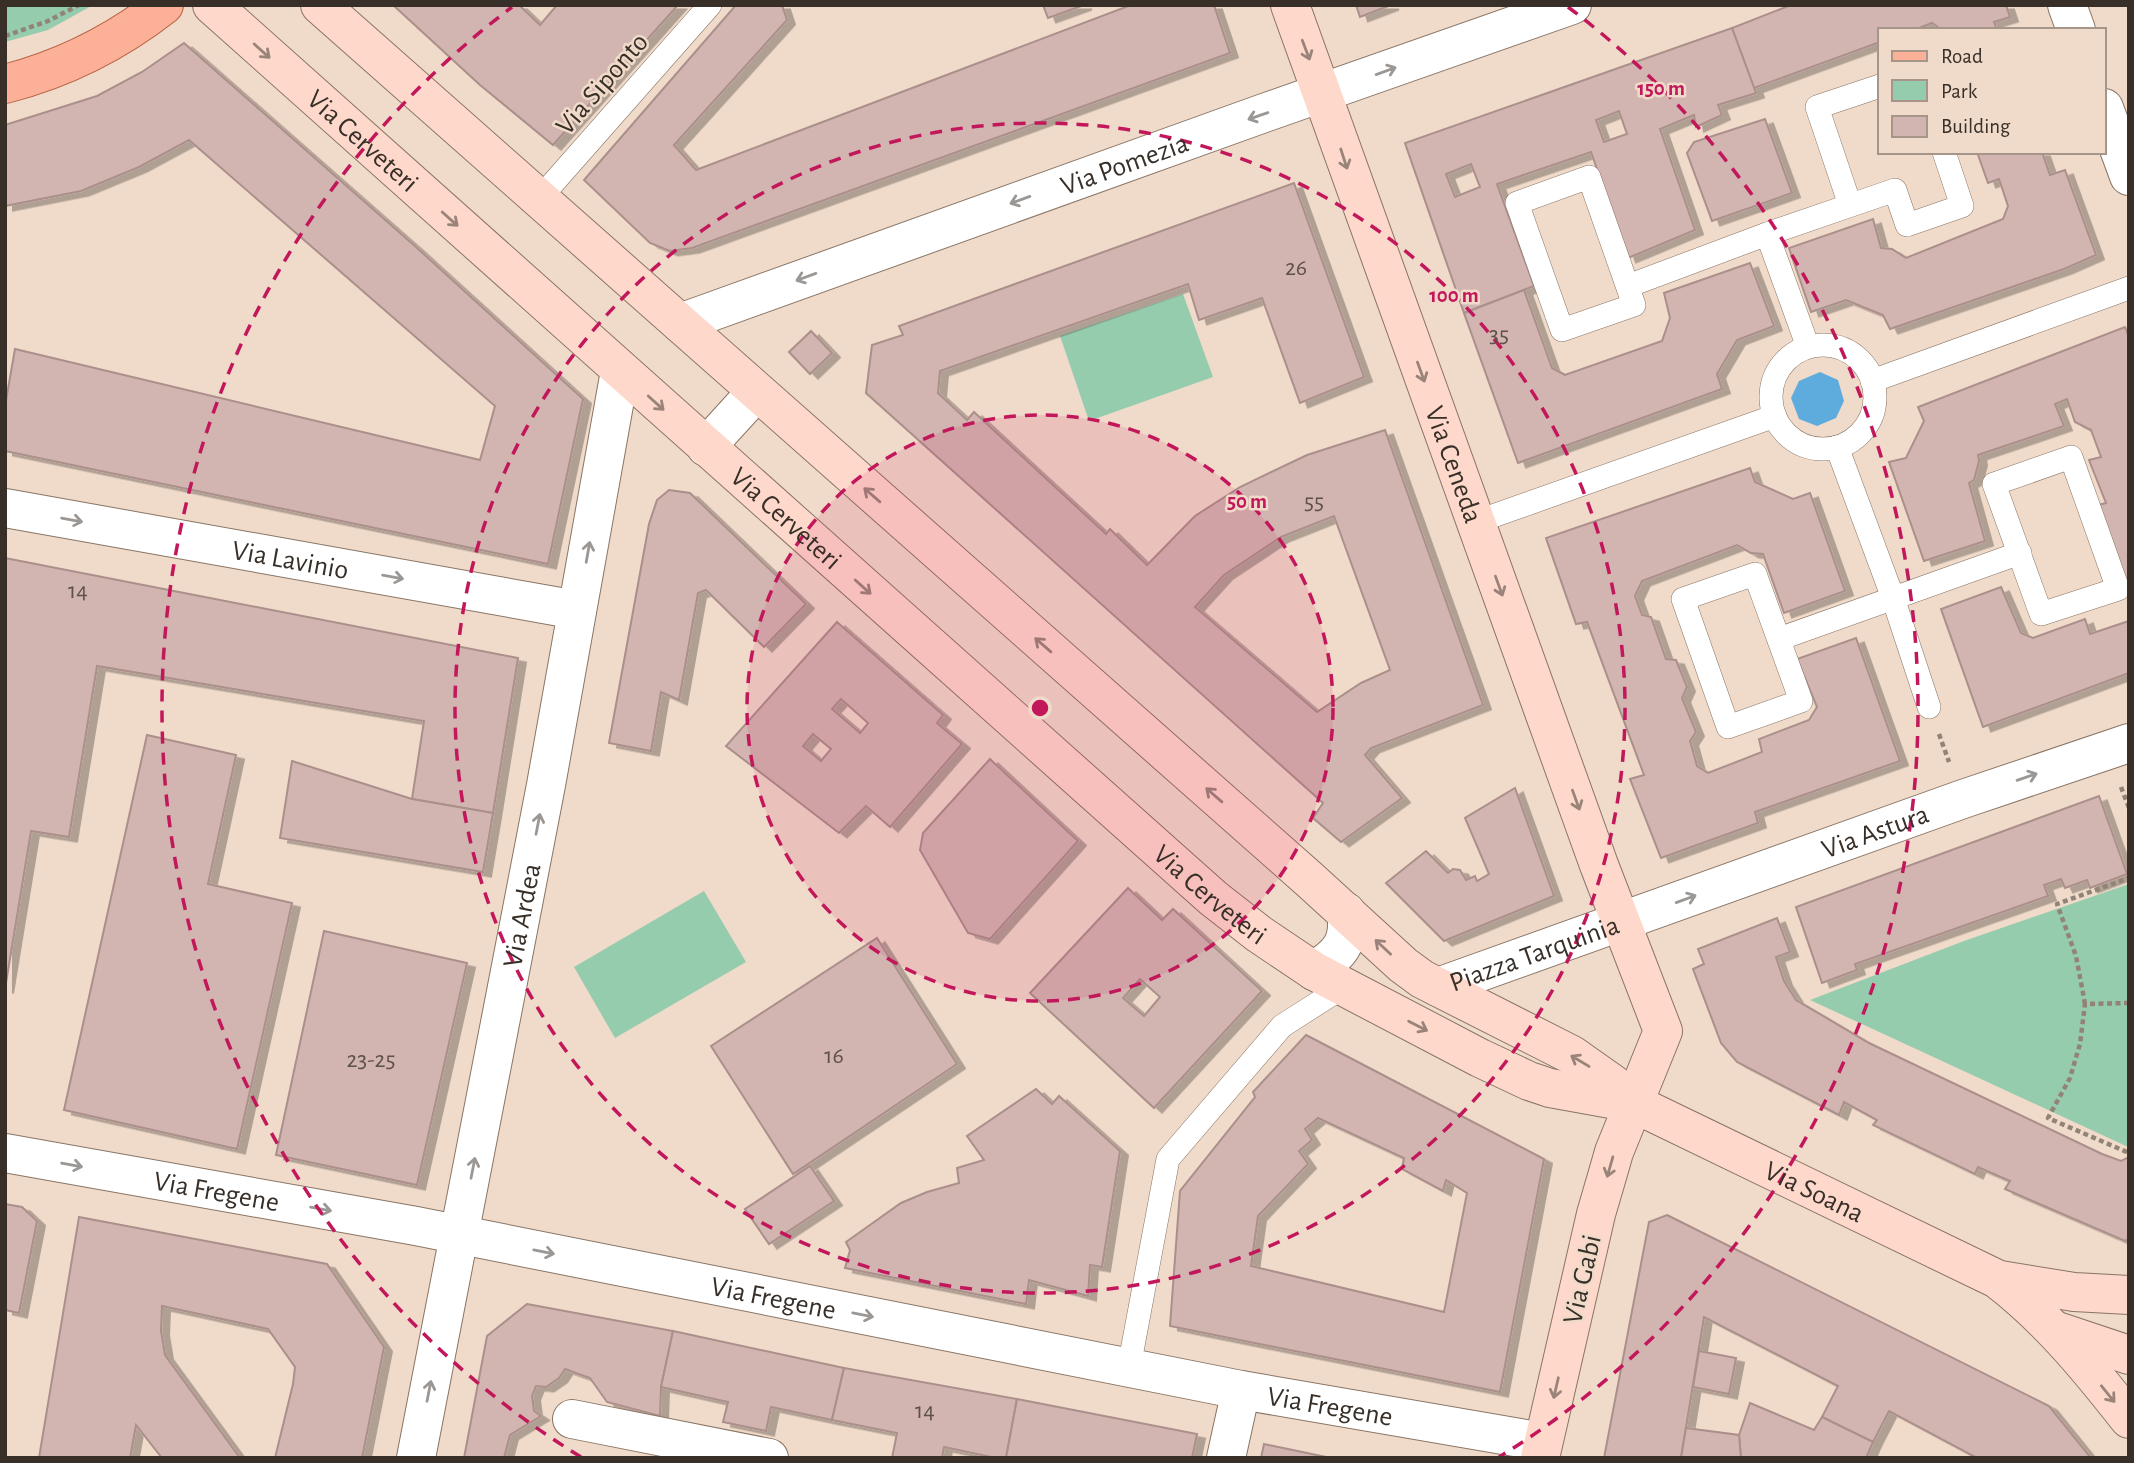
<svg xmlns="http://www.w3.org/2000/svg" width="2134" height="1463" viewBox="0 0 2134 1463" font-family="'Alegreya Sans',sans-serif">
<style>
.green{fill:#96ccae}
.water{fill:#5eacde}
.building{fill:#d2b5b0;stroke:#ab8f8b;stroke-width:2;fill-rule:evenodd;filter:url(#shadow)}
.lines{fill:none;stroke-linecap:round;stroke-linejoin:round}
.lane-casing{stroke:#897565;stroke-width:24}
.street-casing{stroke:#897565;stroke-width:40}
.secondary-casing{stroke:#897565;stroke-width:40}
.primary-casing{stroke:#b66143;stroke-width:40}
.path{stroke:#928377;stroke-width:4.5;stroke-dasharray:5 3.5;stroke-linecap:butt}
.lane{stroke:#fff;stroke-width:23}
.street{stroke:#fff;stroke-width:38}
.secondary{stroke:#fed8cb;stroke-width:38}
.primary{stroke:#fcb097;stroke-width:38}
.oneway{stroke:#9a847a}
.oneway2{stroke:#9b9794}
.ring{fill:none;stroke:#c2185b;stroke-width:3.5;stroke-dasharray:12 9}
.labels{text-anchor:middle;stroke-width:5;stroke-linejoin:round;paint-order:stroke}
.number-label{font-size:24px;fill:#5e504a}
.street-label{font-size:28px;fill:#372f28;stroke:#f0dac9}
.centre{fill:#c2185b;stroke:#f0dac9;stroke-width:3.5}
.ring-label{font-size:21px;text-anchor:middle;font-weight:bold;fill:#c2185b;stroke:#f0dac9;stroke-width:5;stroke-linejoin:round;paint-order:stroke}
</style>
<defs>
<filter id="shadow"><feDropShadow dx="8" dy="4.5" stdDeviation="0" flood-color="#0004"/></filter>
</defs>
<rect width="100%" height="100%" fill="#f0dac9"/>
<g class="green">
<polygon points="5,5 93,5 48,30 5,42"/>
<polygon points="1183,294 1213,377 1089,421 1060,336"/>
<polygon points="2129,884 2129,1145 2126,1146 1810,1000 1964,941"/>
<polygon points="704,891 746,962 615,1038 574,967"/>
</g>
<polygon class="water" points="1820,372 1838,380 1844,401 1836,418 1817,426 1799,419 1791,398 1799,381"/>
<g class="building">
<polygon points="393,5 519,5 540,25 557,5 678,5 553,145 480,85"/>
<polygon points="736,5 782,5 787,20 674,145 696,170 1131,5 1214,5 1230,53 692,248 670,251 650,243 584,180"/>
<polygon points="1043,5 1084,5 1048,18"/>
<polygon points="1356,5 1391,5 1360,17"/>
<polygon points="1791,5 2006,5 2010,17 1994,22 1997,30 1942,30 1932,23 1914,30 1880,30 1880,42 1754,88 1732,28"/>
<path d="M1732,28L1756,93L1718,105L1722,115L1696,127L1694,115L1660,129L1695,230L1628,258L1591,152L1497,184L1534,286L1464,313L1405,143ZM1619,111L1627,134L1604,142L1596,120ZM1471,164L1480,187L1455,197L1446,174Z"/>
<polygon points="184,43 416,247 583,399 548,564 5,451 5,406 15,349 480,460 495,406 189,140 139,167 81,191 5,206 5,125 97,96 142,72"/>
<polygon points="1765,119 1792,193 1712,221 1687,153 1694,142"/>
<polygon points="1977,152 2042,152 2050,175 2065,170 2096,255 2064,269 1890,329 1883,315 1846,300 1811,312 1789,248 1873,219 1881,248 1892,249 1906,258 2003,219 2008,206 1999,179 1988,183"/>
<path d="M1294,183L1364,377L1300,403L1262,298L1199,320L1188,284L940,371L938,393L967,420L974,412L1106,534L1110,529L1147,565L1195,516L1240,487L1307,455L1385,430L1483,705L1371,748L1365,755L1402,798L1341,842L1313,818L1323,803L866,393L872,345L903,335L899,326ZM1334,516L1390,670L1361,683L1317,712L1195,607L1224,575L1281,537Z"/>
<polygon points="1750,263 1774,326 1737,340 1717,374 1722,389 1518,463 1464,313 1524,290 1552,368 1565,375 1662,341 1670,318 1664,293"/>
<polygon points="2125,327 2129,337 2129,581 2126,582 2098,505 2106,503 2089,460 2101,457 2091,430 2075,422 2067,399 2055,404 2064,426 1978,455 1979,461 1974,480 1969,483 1985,541 1924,561 1889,462 1906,458 1924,421 1918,407"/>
<polygon points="811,331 832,353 810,374 789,352"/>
<polygon points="1750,468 1755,482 1793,499 1810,493 1845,591 1784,613 1763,554 1751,553 1737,545 1642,581 1635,596 1642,615 1651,617 1666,659 1676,660 1687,687 1682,698 1696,732 1690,741 1697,766 1708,773 1762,752 1759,739 1809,720 1817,707 1797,659 1856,638 1900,761 1755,812 1758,823 1661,858 1630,779 1644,775 1587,622 1576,624 1546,538"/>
<polygon points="669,490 690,493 806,604 764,647 706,590 698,593 679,700 661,692 651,751 609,743 649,524 657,500"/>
<polygon points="5,558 518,658 493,813 412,799 424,721 97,666 69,837 31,831 5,989"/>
<polygon points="2001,587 2021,633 2033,638 2085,619 2090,634 2129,621 2129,673 1983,727 1941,609"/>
<path d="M837,622L943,715L937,723L962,744L890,827L866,806L839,833L726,746ZM841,699L868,723L860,733L832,709ZM813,734L831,749L821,761L803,746Z"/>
<polygon points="147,735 236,755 208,884 292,903 237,1149 64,1110"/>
<polygon points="990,759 1078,841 990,939 968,933 920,850 923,833"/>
<polygon points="292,761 412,799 493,813 483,872 280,838"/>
<polygon points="1515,788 1554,896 1444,941 1386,883 1426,851 1448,873 1453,869 1460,870 1466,880 1475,876 1477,881 1489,874 1465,818"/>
<polygon points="2099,796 2127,874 2090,888 2087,880 2065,888 2061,879 2044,885 2048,896 1855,964 1857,970 1822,983 1796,907"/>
<path d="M1128,888L1162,920L1173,909L1262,991L1154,1108L1030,993ZM1140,979L1160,997L1144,1016L1123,998Z"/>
<polygon points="1777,918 1790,952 1776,957 1784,981 1796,1000 1869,1043 2102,1154 2121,1161 2129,1157 2129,1239 2125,1241 2005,1189 2010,1181 1978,1167 1975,1174 1873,1125 1877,1120 1844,1102 1839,1115 1737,1062 1721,1043 1693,969 1704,964 1698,949"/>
<polygon points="324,931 467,963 417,1185 276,1155"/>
<polygon points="877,938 957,1064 793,1174 711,1046"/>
<path d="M1306,1035L1544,1159L1500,1392L1170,1326L1180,1191L1255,1097L1253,1092ZM1318,1118L1404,1158L1402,1169L1443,1191L1446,1180L1467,1193L1444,1312L1251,1266L1258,1216L1308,1164L1299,1151L1312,1140L1305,1129Z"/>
<polygon points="1036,1089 1052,1104 1059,1096 1120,1151 1102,1267 1090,1265 1088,1296 1029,1280 1026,1304 845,1268 850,1250 846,1242 901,1203 927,1192 959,1183 957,1168 984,1160 967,1136"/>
<polygon points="810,1166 834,1201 769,1244 745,1209"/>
<polygon points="5,1204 22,1207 37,1221 19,1313 5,1310"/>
<polygon points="1667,1215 2049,1406 2091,1458 1977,1458 1889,1411 1873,1442 1822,1417 1838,1386 1704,1317 1681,1458 1604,1458 1649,1222"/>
<polygon points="79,1217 327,1264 384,1347 362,1458 275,1458 293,1384 295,1367 268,1329 162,1306 161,1331 165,1355 240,1458 162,1458 136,1425 130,1458 39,1458"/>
<polygon points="527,1304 673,1331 661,1387 660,1416 607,1402 590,1378 565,1369 559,1378 546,1387 536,1386 532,1396 534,1411 541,1416 510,1435 504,1458 464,1458 487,1336"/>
<polygon points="673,1331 844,1368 832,1420 771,1407 766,1431 723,1422 728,1402 661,1387"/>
<polygon points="1699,1351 1736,1358 1729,1394 1693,1387"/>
<polygon points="844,1368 1017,1399 1006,1458 996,1458 944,1447 942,1458 892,1458 897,1433 832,1420"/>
<polygon points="1017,1399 1197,1434 1192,1458 1006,1458"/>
<polygon points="1750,1403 1814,1430 1822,1417 1873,1442 1866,1458 1741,1458 1739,1435"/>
<polygon points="1686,1428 1739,1435 1741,1458 1681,1458"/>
<polygon points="1264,1444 1331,1458 1261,1458"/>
</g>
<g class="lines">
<g class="lane-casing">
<g id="lane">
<polygon points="1589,177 1634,305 1562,330 1517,203"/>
<polyline points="539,199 710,5"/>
<polyline points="1850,205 1817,107 1880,86"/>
<polyline points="1628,286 1767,234"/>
<circle cx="1823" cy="397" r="52"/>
<polyline points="1808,347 1767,234 1895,190 1907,225 1962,206 1944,152"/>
<polyline points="1872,381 2129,288"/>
<polyline points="1837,447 1893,598 1929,707"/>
<polygon points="2071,457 2118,589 2041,614 1994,484"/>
<polyline points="1476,522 1775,416"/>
<polygon points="1755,574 1801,701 1728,727 1683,599"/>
<polyline points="1779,639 2020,553"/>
<polyline points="1129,1367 1168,1159 1282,1026 1343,987"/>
</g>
</g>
<g class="street-casing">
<g id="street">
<polyline points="2067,5 2076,30"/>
<polyline points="2104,108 2129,176"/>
<path id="s1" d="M680,323L1264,113L1572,5"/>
<polyline points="706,447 756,392"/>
<path id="s2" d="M5,508L577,610"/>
<path d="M1314,971C1339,955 1351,943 1346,912"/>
<path id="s3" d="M1438,987L1963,799L2129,743"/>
<path id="s4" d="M5,1153L416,1226L1241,1390L1543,1442"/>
<polyline points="572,1419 769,1458"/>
<path id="s5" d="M416,1458L546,785L620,371"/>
<polyline points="1226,1458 1241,1390"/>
</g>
</g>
<g class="secondary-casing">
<g id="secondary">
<path id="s6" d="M212,5L1213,898L1259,934L1314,971L1480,1058L1529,1081L1550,1088L1633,1103L1997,1279C2049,1319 2089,1368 2129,1419"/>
<polyline points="320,5 1310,880 1403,965 1422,979 1572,1055 1613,1084 1633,1103"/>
<path id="s7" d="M1290,5L1599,865L1663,1031L1614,1152L1608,1173L1596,1214L1540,1458"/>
<polyline points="2000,1280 2074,1292 2129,1295"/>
<polyline points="2057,1331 2129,1355"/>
</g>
</g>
<g class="primary-casing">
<path id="primary" d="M5,84C63,69 117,42 164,5"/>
</g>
<g class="path">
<polyline points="5,36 48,21 79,5"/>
<polyline points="1939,734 1949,762"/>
<polyline points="2121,787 2129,808"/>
<polyline points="2129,1003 2085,1004 2080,1044 2070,1078 2048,1118 2129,1153"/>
<polyline points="2085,1004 2076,956 2057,904 2129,878"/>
</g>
<use href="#lane" class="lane"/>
<use href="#street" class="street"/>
<use href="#secondary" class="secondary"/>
<use href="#primary" class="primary"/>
</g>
<defs><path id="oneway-shaft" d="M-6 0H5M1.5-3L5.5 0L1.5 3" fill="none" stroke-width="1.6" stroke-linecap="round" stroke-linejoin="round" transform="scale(1.75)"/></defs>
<g class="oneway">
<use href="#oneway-shaft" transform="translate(1306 50) rotate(69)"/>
<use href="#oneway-shaft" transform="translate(262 51) rotate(42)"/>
<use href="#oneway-shaft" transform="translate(1344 159) rotate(72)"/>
<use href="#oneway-shaft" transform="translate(450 219) rotate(42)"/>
<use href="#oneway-shaft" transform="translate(1421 372) rotate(70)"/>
<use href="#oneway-shaft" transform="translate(656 403) rotate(42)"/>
<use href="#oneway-shaft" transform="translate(872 495) rotate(-139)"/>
<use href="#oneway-shaft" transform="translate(1499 586) rotate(70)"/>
<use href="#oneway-shaft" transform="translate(863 587) rotate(42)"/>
<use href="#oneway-shaft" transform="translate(1043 645) rotate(-139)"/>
<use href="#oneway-shaft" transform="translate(1214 795) rotate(-139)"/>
<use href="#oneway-shaft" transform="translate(1576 800) rotate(70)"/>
<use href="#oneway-shaft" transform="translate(1383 947) rotate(-137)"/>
<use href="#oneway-shaft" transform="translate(1418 1026) rotate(27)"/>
<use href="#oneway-shaft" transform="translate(1580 1061) rotate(-149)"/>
<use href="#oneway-shaft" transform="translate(1610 1167) rotate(106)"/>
<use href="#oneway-shaft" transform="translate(1556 1388) rotate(103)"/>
<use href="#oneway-shaft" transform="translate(2108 1394) rotate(51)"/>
</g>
<g class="oneway2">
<use href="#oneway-shaft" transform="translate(1386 71) rotate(-20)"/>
<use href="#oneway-shaft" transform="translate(1258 116) rotate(161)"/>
<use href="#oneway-shaft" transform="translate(1020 200) rotate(160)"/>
<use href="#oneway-shaft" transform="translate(806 277) rotate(160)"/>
<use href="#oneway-shaft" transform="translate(72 520) rotate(10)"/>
<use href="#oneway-shaft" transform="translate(588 552) rotate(-80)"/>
<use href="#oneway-shaft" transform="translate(393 577) rotate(10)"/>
<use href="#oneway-shaft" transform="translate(2027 777) rotate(-19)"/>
<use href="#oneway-shaft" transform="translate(538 824) rotate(-79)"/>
<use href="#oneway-shaft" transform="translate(1686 899) rotate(-20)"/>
<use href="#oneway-shaft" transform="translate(72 1165) rotate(10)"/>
<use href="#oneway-shaft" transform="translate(473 1168) rotate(-79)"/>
<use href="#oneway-shaft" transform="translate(321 1209) rotate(10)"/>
<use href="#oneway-shaft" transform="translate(544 1252) rotate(11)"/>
<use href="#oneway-shaft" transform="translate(863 1315) rotate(11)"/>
<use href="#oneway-shaft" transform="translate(429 1391) rotate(-79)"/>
</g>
<circle cx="1040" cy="708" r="293" fill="#c2185b" fill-opacity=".12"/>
<g class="ring">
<circle cx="1040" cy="708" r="293"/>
<circle cx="1040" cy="708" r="585"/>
<path d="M581 1457A878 878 0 0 1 512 7M1568 7A878 878 0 0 1 1499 1457"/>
</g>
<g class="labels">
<g class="number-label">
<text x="1296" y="275">26</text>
<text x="1499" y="342">35</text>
<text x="1314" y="509">55</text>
<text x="78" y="598">14</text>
<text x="834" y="1063">16</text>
<text x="371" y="1067">23-25</text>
<text x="925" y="1418">14</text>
</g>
<g class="street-label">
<text transform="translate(601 83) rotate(-49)" y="10">Via Siponto</text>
<text dy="10" stroke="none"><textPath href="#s6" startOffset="203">Via Cerveteri</textPath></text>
<text dy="10" stroke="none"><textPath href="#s1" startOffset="472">Via Pomezia</textPath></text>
<text dy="10" stroke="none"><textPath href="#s7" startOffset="488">Via Ceneda</textPath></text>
<text dy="10" stroke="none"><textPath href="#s6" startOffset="770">Via Cerveteri</textPath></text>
<text dy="10" stroke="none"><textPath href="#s2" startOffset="290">Via Lavinio</textPath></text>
<text dy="10" stroke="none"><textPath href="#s3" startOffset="464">Via Astura</textPath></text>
<text dy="10" stroke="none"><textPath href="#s6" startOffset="1337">Via Cerveteri</textPath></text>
<text dy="10" stroke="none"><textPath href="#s5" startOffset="553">Via Ardea</textPath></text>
<text dy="10" stroke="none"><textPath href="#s3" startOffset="102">Piazza Tarquinia</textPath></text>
<text dy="10" stroke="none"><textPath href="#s4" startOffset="215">Via Fregene</textPath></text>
<text dy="10" stroke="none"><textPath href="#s6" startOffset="2016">Via Soana</textPath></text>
<text transform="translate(1581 1279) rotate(-77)" y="10">Via Gabi</text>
<text dy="10" stroke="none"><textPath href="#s4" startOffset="782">Via Fregene</textPath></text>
<text dy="10" stroke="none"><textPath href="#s4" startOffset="1349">Via Fregene</textPath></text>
</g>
</g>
<circle cx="1040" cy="708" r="10" class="centre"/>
<g class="ring-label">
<text x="1661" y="95">150 m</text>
<text x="1454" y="302">100 m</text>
<text x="1247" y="508">50 m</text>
</g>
<rect width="2134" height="1463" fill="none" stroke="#372f28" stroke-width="14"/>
<rect x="1878" y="28" width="228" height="126" fill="#f0dac9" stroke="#a69689" stroke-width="2"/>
<rect x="1892" y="51" width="35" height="10" fill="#fcb097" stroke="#a69689" stroke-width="2"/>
<text x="1941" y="63" font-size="21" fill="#372f28">Road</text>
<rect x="1892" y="80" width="35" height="21" fill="#96ccae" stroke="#a69689" stroke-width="2"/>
<text x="1941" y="98" font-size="21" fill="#372f28">Park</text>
<rect x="1892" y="116" width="35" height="21" fill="#d2b5b0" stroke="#a69689" stroke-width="2"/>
<text x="1941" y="133" font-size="21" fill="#372f28">Building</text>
</svg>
